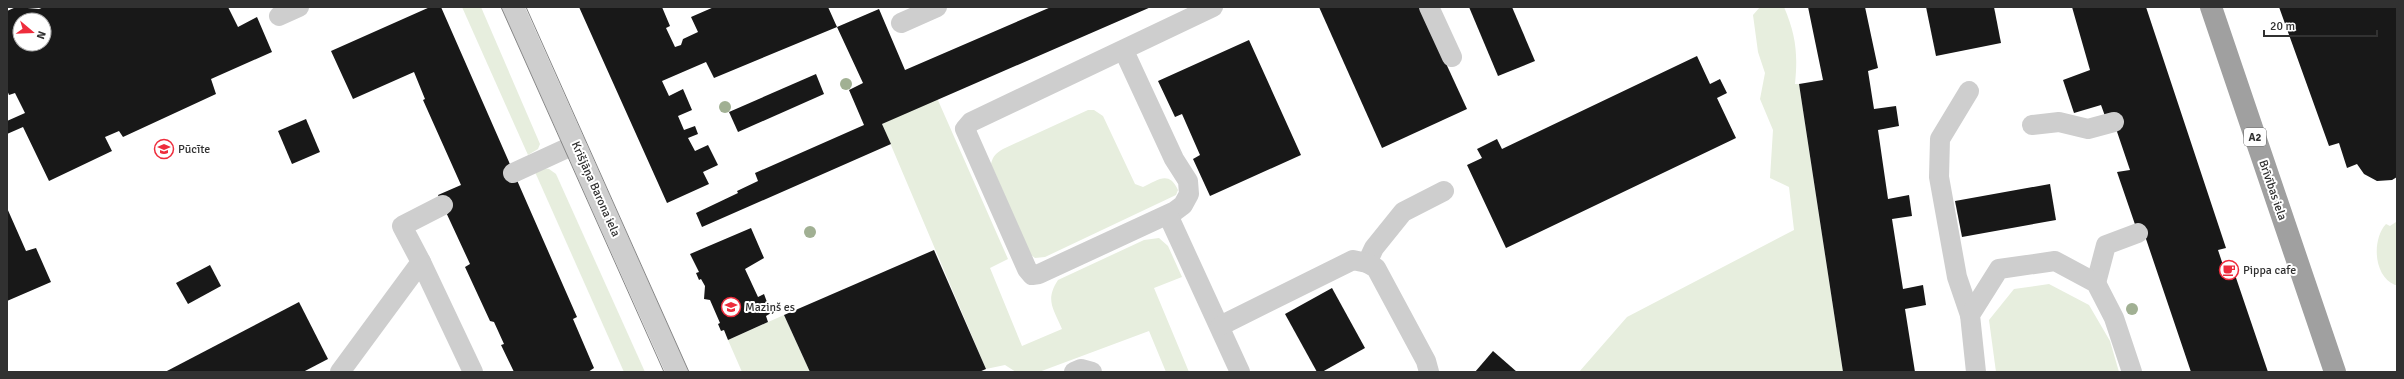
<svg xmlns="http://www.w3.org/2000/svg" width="2404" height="379" viewBox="0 0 2404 379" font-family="Signika,sans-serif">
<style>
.green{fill:#e7eede}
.building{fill:#181818;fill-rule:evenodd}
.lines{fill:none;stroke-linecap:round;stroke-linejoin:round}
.service{stroke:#cecece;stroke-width:20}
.tertiary{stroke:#cecece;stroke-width:22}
.trunk{stroke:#a0a0a0;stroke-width:22}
.tram{stroke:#868686;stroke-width:1}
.tree{fill:#a1b093}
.labels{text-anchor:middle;stroke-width:4;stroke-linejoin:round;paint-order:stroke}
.shield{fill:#fff;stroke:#6f6f6f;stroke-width:1}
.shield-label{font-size:11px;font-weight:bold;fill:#313131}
.poi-label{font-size:12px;fill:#313131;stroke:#fff;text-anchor:start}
.street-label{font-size:12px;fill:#313131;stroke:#fff}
</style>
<rect width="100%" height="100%" fill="#fff"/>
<g class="green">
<polygon points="462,7 481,7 540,144 538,149 528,155"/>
<path d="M1760,7H1784C1796,35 1798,54 1795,84H1799L1843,372H1579L1627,317L1794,230L1789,187L1770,178L1773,130L1760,99L1765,73L1758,52L1753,15Z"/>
<path d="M937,98L1008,259L990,268L1022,346L1062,329C1053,308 1045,300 1058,280L1144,240L1159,238L1168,246L1182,277L1154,288L1189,372H1166L1149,331L1039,372H1016L1005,365L986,369L882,124Z"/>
<path d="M1088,110H1094L1103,116L1135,184L1143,187C1158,180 1169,170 1178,190L1176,195L1045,257L1035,258L1031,255L991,164C993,156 996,153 1003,149Z"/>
<polygon points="543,168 549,169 556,174 645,372 624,372 535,172"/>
<path d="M2396,222L2397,285H2395C2373,276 2372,239 2386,224L2390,226Z"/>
<polygon points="2049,284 2089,305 2110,341 2119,372 1996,372 1989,320 2014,289"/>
<polygon points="784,315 810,372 742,372 728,340"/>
</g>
<g class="building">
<path d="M16,7L39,9L44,7H228L238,27L257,17L272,52L211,79L216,94L123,137L119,131L105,137L112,151L49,181L23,127L7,134V121L25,113L15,93L9,95L7,90V11ZM20,20H44V44H20Z"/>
<polygon points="430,7 441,7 577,317 573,319 594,368 588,372 514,372 501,345 504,344 494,322 490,321 465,267 470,264 438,195 461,185 423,100 425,99 414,72 353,99 331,51"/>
<polygon points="579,7 662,7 670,26 666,28 675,47 681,45 683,39 698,32 691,17 714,7 828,7 837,27 879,9 905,70 1051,7 1151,7 882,124 891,144 702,227 696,213 738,193 737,191 758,181 755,173 864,125 849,90 863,83 837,27 714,78 706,62 662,81 669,96 683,89 692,110 678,116 684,130 695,126 698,134 688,138 695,151 708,145 718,165 703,172 709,184 667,203"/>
<polygon points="1319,7 1420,7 1467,109 1382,148"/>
<polygon points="1469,7 1512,7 1535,61 1498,76"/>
<polygon points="1808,7 1865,7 1878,68 1868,71 1874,109 1896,106 1899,126 1878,130 1888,199 1909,195 1912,216 1892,219 1903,289 1923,285 1926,305 1905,309 1915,372 1843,372 1799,84 1823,80"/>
<polygon points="1926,7 1994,7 2001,43 1936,56"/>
<polygon points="2072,7 2146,7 2226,248 2218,250 2224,268 2232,266 2268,372 2191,372 2146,239 2140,239 2117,172 2130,170 2111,114 2105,116 2101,105 2074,113 2063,80 2090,70"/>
<polygon points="2279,7 2397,7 2397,177 2392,180 2377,181 2364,174 2357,164 2347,168 2339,143 2329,146"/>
<polygon points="1249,40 1301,155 1210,196 1193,159 1200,155 1182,114 1175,117 1158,81"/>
<polygon points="1697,56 1710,84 1720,79 1727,93 1717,98 1736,138 1506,248 1467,165 1482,158 1477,149 1497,139 1502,149"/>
<polygon points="816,74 824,94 738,132 729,112"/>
<polygon points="306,119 320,152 292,164 278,131"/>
<polygon points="2050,184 2056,220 1962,237 1955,201"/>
<polygon points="7,208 26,251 36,248 51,282 7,301"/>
<polygon points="751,228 764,258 745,269 758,297 764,294 771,313 766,316 768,322 728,340 724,330 721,331 718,324 720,323 710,300 704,299 705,286 701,279 699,280 696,273 699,272 690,254"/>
<polygon points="934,250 986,369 979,372 810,372 784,315"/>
<polygon points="210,265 221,286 188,304 176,283"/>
<polygon points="1332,288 1365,348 1322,372 1317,372 1285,314"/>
<polygon points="299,302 328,359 303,372 165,372"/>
<polygon points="1493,351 1517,372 1475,372"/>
</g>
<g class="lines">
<g class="service">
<polyline points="1429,7 1452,57"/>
<polyline points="279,16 299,7"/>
<polyline points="901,23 937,7"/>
<polyline points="1124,51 1174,159 1188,181 1189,194 1183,205 1175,211 1039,274 1032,275 1027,269 965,129 971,122 1213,7"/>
<polyline points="1969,91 1940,139 1939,177 1957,277 1970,315"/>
<polyline points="2032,125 2059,122 2088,129 2114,122"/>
<polyline points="513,173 576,144"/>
<polyline points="1168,215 1240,372"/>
<polyline points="421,262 473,372"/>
<polyline points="1367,263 1374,248 1403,212 1444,191"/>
<polyline points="2096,283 2106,245 2138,233"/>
<polyline points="1220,326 1353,260 1367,263 1376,268 1426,361 1429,372"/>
<polyline points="340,372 421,262 402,226 443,205"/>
<polyline points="1074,372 1081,369 1092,372"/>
<polyline points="1976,372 1970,315 1999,269 2055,261 2096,283 2114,318 2132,372"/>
</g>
<polyline class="tertiary" points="513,7 677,372"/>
<polyline class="trunk" points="2211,7 2335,372"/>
<g class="tram">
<polyline points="501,7 664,372"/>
<polyline points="526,7 689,372"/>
</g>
</g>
<g class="tree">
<circle cx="846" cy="84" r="6"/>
<circle cx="725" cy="107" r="6"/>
<circle cx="810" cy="232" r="6"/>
<circle cx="2132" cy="309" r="6"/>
</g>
<defs>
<g id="school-ring" transform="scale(1)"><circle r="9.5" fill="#fff" stroke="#ee2c3c" stroke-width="1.5"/><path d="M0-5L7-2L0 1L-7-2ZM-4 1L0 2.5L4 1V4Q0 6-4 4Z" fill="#ee2c3c"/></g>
<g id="cafe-ring" transform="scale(1)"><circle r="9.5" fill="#fff" stroke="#ee2c3c" stroke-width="1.5"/><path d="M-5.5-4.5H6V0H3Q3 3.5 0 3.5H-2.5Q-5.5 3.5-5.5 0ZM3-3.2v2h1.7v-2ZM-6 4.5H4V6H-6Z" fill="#ee2c3c"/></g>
</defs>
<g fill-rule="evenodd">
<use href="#school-ring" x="164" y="149"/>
<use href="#cafe-ring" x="2229" y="270"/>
<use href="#school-ring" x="731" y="307"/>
</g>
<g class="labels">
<rect class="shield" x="2244" y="128" width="22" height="18" rx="3"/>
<g class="shield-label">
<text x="2255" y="141">A2</text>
</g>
<g class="poi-label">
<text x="178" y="153">Pūcīte</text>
<text x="2243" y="274">Pippa cafe</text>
<text x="745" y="311">Maziņš es</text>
</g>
<g class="street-label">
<text transform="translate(596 189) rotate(66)" y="4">Krišjāņa Barona iela</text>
<text transform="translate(2273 190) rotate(71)" y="4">Brīvības iela</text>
</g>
</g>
<rect width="2404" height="379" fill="none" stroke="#313131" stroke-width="16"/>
<g transform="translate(32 32) rotate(109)"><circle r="19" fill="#ffffff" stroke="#adadad"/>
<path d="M0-3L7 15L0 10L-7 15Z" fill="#ee2c3c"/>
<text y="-6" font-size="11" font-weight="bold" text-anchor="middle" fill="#313131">N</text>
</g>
<path d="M2264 30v6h113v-6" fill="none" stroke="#313131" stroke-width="2"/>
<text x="2270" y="30" font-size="12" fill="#313131" stroke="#ffffff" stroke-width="3" paint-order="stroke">20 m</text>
</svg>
